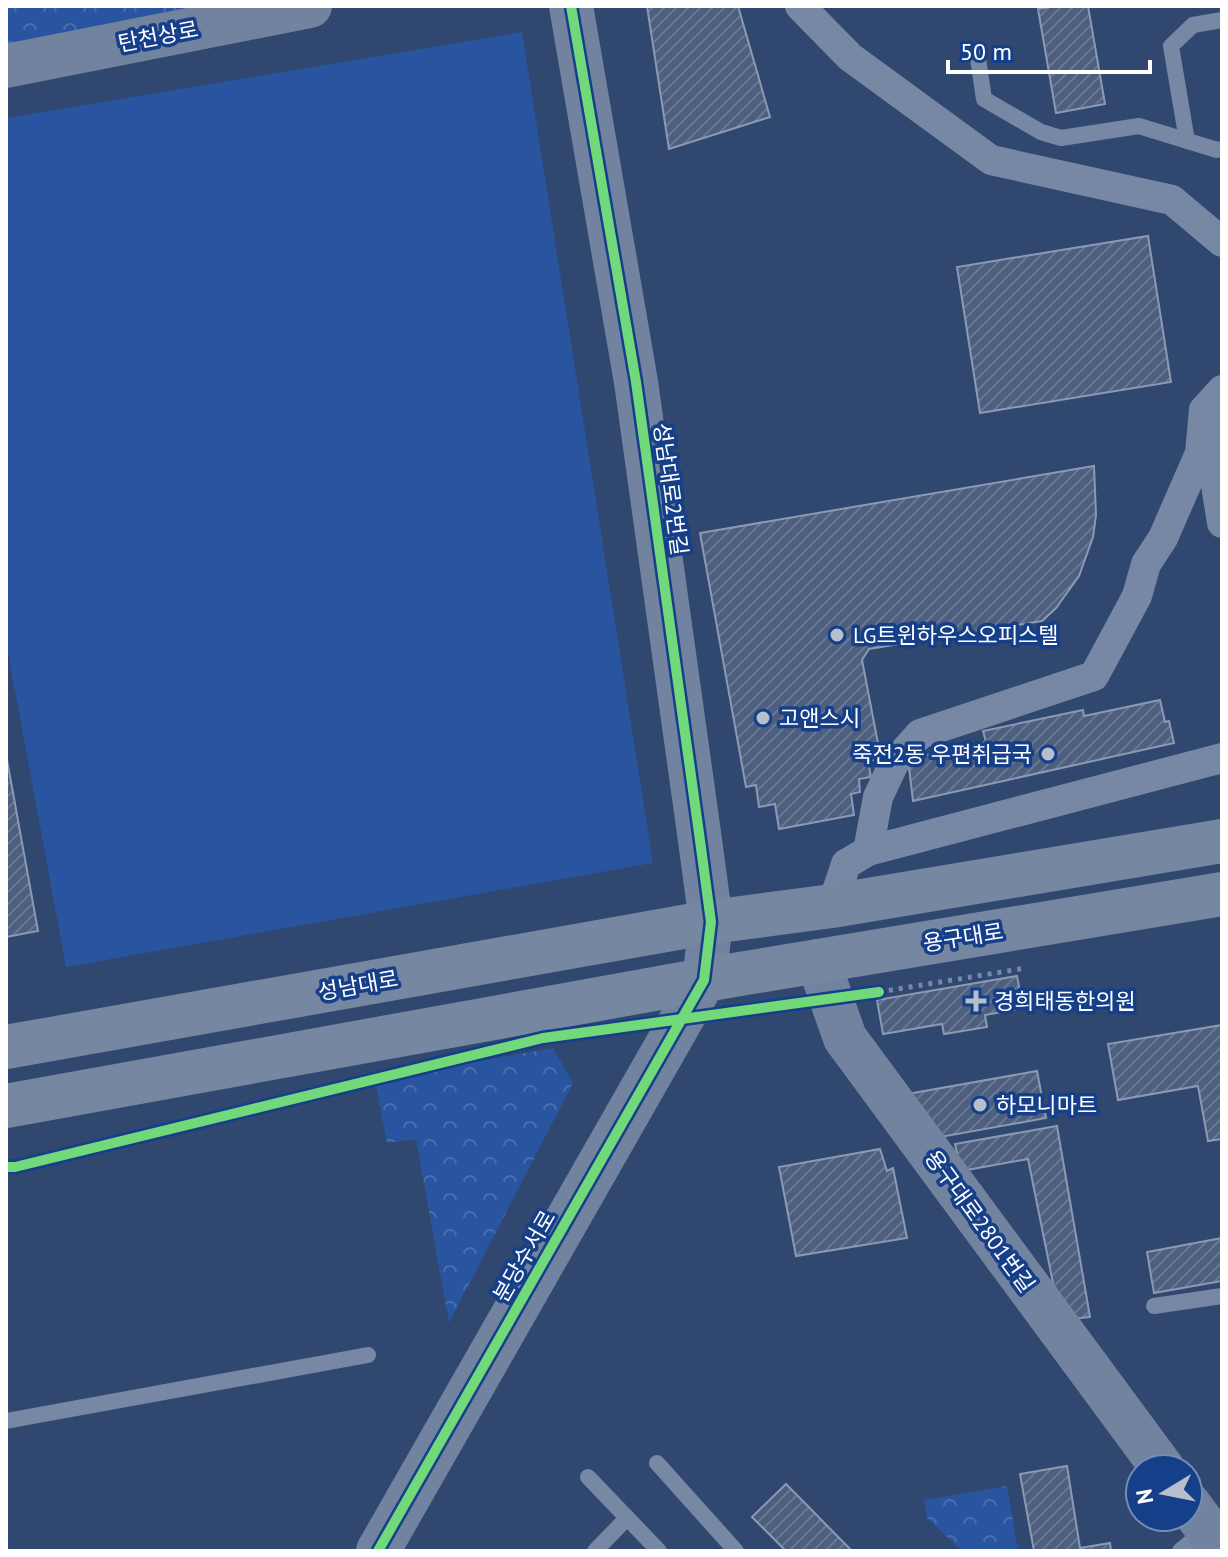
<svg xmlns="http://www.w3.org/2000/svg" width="1228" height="1557" viewBox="0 0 1228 1557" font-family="'PT Sans','Noto Sans KR',sans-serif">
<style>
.grass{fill:#2955a0}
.park{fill:url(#park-crowns)}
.building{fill:url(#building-hatch);stroke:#8b9ab2;stroke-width:2}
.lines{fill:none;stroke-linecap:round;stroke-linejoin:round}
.path{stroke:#7788a4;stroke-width:5;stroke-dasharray:4 6;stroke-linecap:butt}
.lane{stroke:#7788a4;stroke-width:16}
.street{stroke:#7788a4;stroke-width:30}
.secondary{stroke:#72839f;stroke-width:44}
.primary{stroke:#7687a2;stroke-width:44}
.cycleway-casing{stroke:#163f89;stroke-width:15}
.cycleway{stroke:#71d979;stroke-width:10}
.poi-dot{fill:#b7bfcd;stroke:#163f89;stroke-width:3}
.labels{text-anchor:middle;stroke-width:7;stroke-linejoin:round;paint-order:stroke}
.street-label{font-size:22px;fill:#fff;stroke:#163f89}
.poi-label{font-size:22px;fill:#fff;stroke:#163f89;text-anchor:start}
</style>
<defs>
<pattern id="park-crowns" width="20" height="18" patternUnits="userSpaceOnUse" patternTransform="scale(2)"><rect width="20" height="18" fill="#2955a0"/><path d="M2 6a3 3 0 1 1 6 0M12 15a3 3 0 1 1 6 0" fill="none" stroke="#496eae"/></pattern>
<pattern id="building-hatch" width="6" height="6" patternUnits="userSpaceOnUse" patternTransform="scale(2)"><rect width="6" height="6" fill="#4d5f7f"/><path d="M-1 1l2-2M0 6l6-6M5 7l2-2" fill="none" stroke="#687792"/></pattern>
</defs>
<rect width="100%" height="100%" fill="#30476f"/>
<polygon class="grass" points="522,32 653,863 66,967 6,642 6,118"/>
<g class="park">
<polygon points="6,6 256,6 6,52"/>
<polygon points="553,1048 573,1083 449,1323 416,1139 387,1143 375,1080"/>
<polygon points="1007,1486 1018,1551 962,1551 927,1518 924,1500"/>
</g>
<g class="building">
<polygon points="647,6 738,6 770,117 669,149"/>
<polygon points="1056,6 1088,6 1105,104 1056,113 1038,9"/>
<polygon points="1148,236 1171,382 980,413 957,267"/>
<polygon points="1094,466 1096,515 1093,537 1079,576 1056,608 1042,621 869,649 862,660 881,759 868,761 871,777 859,779 860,792 851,794 854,815 779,829 775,804 759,807 756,785 746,787 700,533"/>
<polygon points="1160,700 1165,722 1169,721 1174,743 913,801 908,759 986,742 983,731 1083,710 1084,716"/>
<polygon points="6,754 38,931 6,937"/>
<polygon points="1017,976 1023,1008 985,1015 987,1027 944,1034 942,1024 883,1034 877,1000"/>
<polygon points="1222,1025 1222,1139 1208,1141 1198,1086 1118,1100 1108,1044"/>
<polygon points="1037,1071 1046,1118 935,1138 902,1095"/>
<polygon points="1057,1126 1090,1317 1073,1319 1055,1293 1028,1159 961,1171 955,1144"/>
<polygon points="880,1149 887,1171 893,1168 907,1238 796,1256 779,1167"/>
<polygon points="1222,1238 1222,1281 1154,1293 1147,1252"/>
<polygon points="1067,1466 1080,1548 1110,1543 1111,1551 1034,1551 1020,1474"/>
<polygon points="786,1484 852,1551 786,1551 752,1517"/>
</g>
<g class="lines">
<polyline class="path" points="879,992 1026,968"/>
<g class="lane">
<polyline points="977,52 984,99 1041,132 1061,138 1139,126 1217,150 1222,149"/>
<polyline points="1187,141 1171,46 1193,25 1222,20"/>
<polyline points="1154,1306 1222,1296"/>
<polyline points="6,1421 368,1355"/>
<polyline points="657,1463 736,1551"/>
<polyline points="588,1477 659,1551"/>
<polyline points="595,1551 627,1518"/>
<polyline points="1180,1551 1205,1530"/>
</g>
<g class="street">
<polyline points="800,6 850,57 991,160 1172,200 1222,242"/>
<polyline points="1222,390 1204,410 1222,523"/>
<polyline points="868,851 878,797 894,763 920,734 1094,676 1137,596 1146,564 1163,538 1200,453 1204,410"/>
<polyline points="832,906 846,864 868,851 1222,758"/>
</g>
<g class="secondary">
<polyline points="6,66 310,6"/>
<polyline points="818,961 845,1038 1163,1469"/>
<polyline points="1188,1503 1222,1549"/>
<polyline points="378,1551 704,980 711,922 699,833 636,382 571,6"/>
</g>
<g class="primary">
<polyline points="6,1047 711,922 832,906 1222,841"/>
<polyline points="6,1106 704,980 1222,894"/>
</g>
<g class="cycleway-casing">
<g id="cycleway">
<polyline points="6,1167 15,1167 543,1038 879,992"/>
<polyline points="378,1551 704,980 711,922 699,833 636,382 571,6"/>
</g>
</g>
<use href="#cycleway" class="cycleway"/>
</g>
<g class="poi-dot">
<circle cx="837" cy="635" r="8"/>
<circle cx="763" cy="718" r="8"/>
<circle cx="1048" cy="754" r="8"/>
<path d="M972 989h8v8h8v8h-8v8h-8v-8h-8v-8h8z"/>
<circle cx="980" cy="1105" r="8"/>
</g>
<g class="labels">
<g class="street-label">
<text transform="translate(158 36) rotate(-11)" y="8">탄천상로</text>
<text transform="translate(671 489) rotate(82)" y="8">성남대로2번길</text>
<text transform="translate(963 937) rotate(-9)" y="8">용구대로</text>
<text transform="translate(358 985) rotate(-10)" y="8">성남대로</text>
<text transform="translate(980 1221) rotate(54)" y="8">용구대로2801번길</text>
<text transform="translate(524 1256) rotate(-60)" y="8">분당수서로</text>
</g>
<g class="poi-label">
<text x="853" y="643">LG트윈하우스오피스텔</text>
<text x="779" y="726">고앤스시</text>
<text x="1032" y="762" text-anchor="end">죽전2동 우편취급국</text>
<text x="994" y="1009">경희태동한의원</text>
<text x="996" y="1113">하모니마트</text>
</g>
</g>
<rect width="1228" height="1557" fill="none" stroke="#ffffff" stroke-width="16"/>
<g transform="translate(1164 1493) rotate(260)"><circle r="38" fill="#163f89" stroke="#738cb8" stroke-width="2"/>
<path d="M0-6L14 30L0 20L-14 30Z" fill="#b7bfcd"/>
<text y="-12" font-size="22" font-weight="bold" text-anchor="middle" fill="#ffffff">N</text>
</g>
<path d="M948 60v12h202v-12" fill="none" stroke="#ffffff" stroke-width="4"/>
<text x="960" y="60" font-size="24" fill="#ffffff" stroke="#163f89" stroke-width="6" paint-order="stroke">50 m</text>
</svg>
